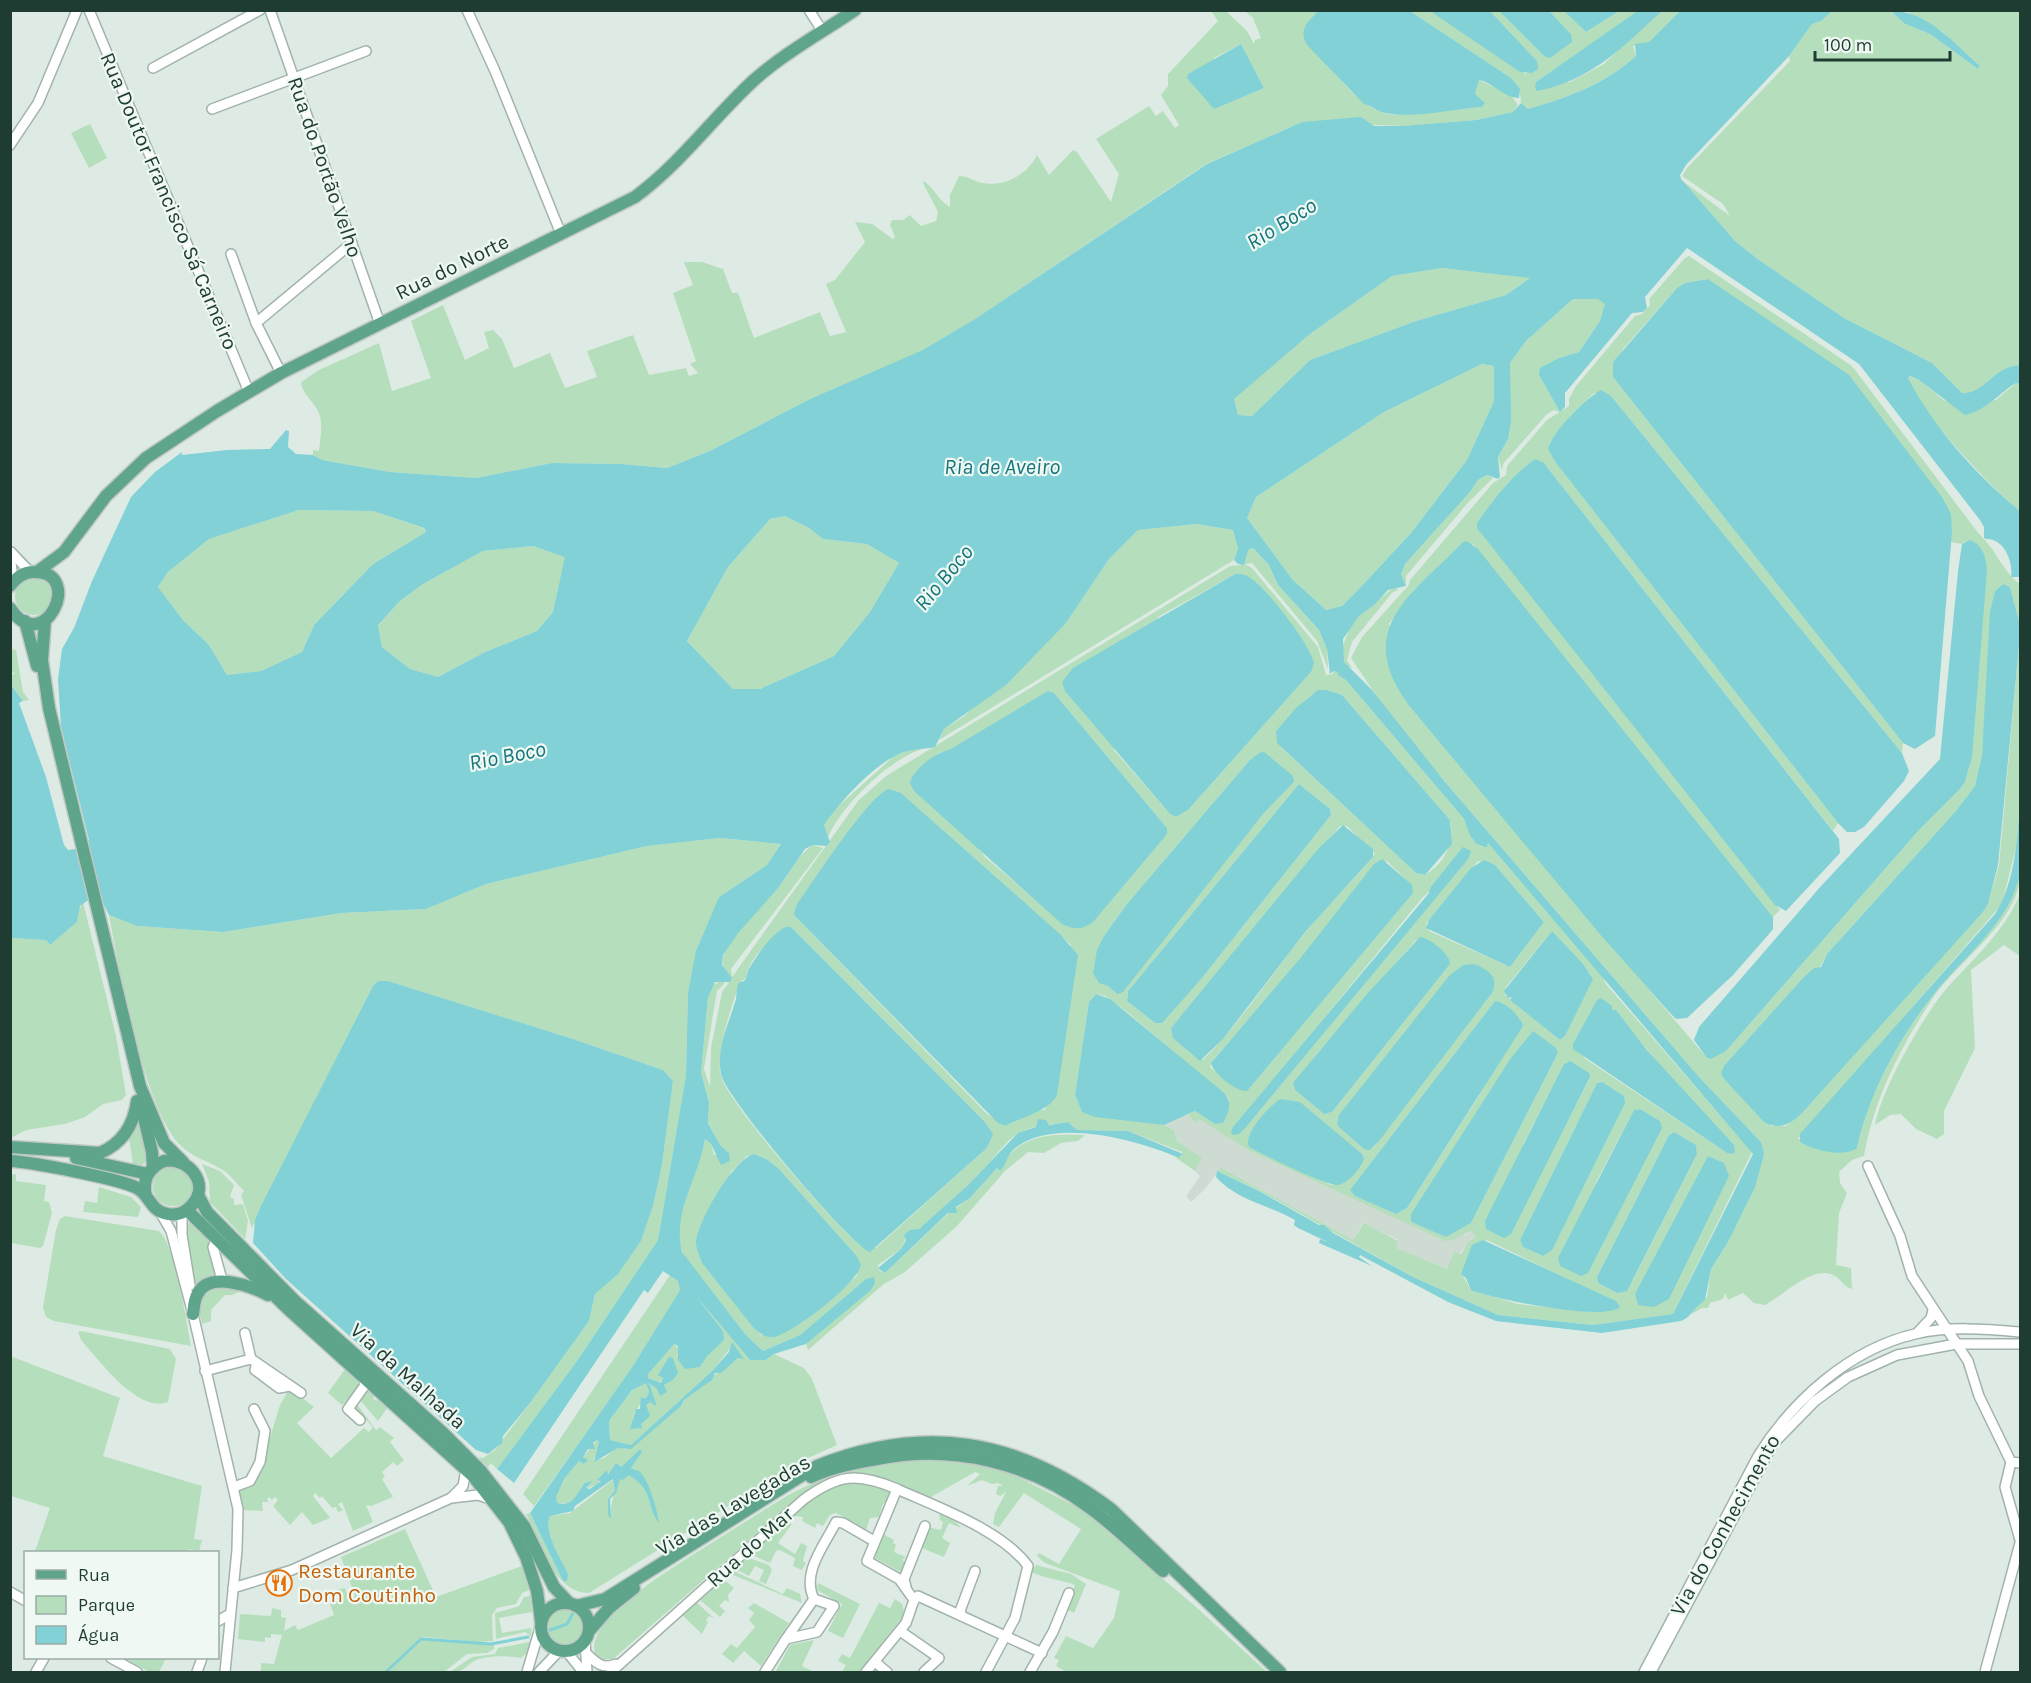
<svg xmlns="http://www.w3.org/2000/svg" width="2031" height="1683" viewBox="0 0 2031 1683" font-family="Karla,sans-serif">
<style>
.built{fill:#cddbd3}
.green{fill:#b5dfbc;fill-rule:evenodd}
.water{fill:#81d1d6;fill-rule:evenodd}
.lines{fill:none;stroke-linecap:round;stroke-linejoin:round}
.stream{stroke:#81d1d6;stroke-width:3}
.minor-casing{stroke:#a1b3ab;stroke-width:12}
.major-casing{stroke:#c0c8c5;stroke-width:15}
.minor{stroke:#fff;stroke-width:9}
.major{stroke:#5fa58c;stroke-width:12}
.labels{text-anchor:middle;stroke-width:4.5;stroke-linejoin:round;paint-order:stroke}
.street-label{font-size:21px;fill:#1e3c31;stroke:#eff8f2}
.food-label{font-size:21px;fill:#c56008;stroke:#eff8f2;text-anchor:start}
.water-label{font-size:22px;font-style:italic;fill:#14767c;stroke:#eff8f2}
</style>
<rect width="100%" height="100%" fill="#deebe4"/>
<polygon class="built" points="1188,1115 1196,1124 1199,1118 1250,1151 1334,1189 1465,1235 1471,1231 1476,1238 1464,1248 1447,1269 1395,1248 1398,1240 1363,1223 1353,1240 1221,1168 1205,1189 1191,1202 1186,1196 1200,1176 1195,1171 1202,1158 1177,1141 1174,1130 1164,1125 1175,1118"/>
<g class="green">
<path d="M1275,10L1318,11L1303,30C1325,59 1347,97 1381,112C1399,120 1460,108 1482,107L1475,94L1479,80L1511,95L1518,105L1513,112L1476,120L1403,126L1302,122L1206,164L975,319L923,351L810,399L710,451L667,468L621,464L552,463L476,478L390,472L322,460L313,455V450L319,451C320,439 324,422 318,411C313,401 302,394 301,382L319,370L379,343L392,391L431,378L411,321L443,305L465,360L489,348L484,332L493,330L502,339L514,368L550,353L565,388L597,377L587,351L633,335L649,375L686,368L689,376L698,373L690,364L696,361L673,293L693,285L684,262H702L723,269L732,293H738L754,338L820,312L830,336L846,332L826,284L835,280L865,242L855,222L872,224L893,239L895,237L890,225L892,220H903L910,215L921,226L936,221L938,212L923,183L924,181C935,189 938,200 950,207V195L959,176C969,176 973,181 982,183C1005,187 1027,175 1037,155L1049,175L1073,150L1077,152L1111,202L1119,174L1096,139L1149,106L1156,116L1163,111L1175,128L1179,125L1161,95L1168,86V74L1218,21L1211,11H1226L1247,31L1254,44L1255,40L1261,38L1253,18L1245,11ZM1241,44L1264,88L1217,107L1214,58Z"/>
<path d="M1410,11H1430L1526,74L1537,61L1490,11H1499L1544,56L1571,34L1549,11H1564L1586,32L1619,11H1639L1536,82H1570L1604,64L1634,34L1662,11H1680L1649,42L1633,46L1636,56C1604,85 1569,97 1528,109L1521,103L1520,93L1511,78Z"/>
<path d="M1832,11H1891L1905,24L1930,34L1978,69L1980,66L1943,32L1906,11H2020V365C1991,367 1987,393 1962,393L1932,363L1844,318L1759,260L1735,241L1680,179L1730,216L1723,204L1682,176L1688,167L1790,61L1789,56L1812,24L1821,21Z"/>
<polygon points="90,124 107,158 89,168 71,133"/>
<path d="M1689,256L1852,366L1979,534C1996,549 2003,572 2020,584V800L2016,847L2002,904L1798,1139L1857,1148C1869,1093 1899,1038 1934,994C1966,952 2001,924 2020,873C2021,920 1958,961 1933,998C1901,1046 1874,1099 1864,1156L1852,1160L1839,1172L1840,1183L1847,1193L1839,1213L1836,1265L1851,1268L1852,1289C1843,1287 1841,1278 1833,1275C1812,1265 1783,1296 1765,1305L1754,1303L1743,1293L1728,1300L1725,1293L1723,1299L1710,1303L1708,1308H1702L1692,1314L1696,1305L1707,1297L1711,1269L1728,1242L1761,1142L1699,1077L1445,782L1386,710L1351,658L1362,637L1408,586L1410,580L1493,483L1506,475L1507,466L1547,420L1569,406V399L1576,386L1635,316L1642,314L1650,305L1649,299L1685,258ZM1708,279L1952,532L1951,542L1962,544L1965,541L1972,757L1965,782L1960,789L1919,830L1726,1051L1706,1057L1411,708L1389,624L1414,590L1473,544L1773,917L1780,910L1477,523C1491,502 1514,473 1535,459L1543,462L1833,831L1838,823L1556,463L1549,443L1572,414L1594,393L1611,396L1902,753L1903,743L1613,377L1623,349L1677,288L1685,283ZM2003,584L2010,587L2020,625L2019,646L1999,865L1988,904L1803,1112L1786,1126H1771L1730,1061L1731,1059L1802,979L1820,967L1827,954L1955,812L1975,786L1982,755L1995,591Z"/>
<polygon points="1442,268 1531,277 1506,295 1416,321 1310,360 1252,416 1238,415 1233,399 1310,334 1392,276"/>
<polygon points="1573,299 1598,299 1606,304 1600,321 1579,352 1559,358 1539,375 1560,412 1554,410 1547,414 1503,464 1502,471 1498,457 1508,439 1510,363 1526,341"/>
<polygon points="1482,364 1494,366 1494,401 1467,460 1411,533 1358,590 1342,606 1326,610 1293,580 1247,518 1256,497 1384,412"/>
<path d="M1908,376L1919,380L1945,401L1996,400L2016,383L2020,384V511C1994,490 1914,408 1908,376Z"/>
<polygon points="1487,475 1493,478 1466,505 1406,576 1406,586 1401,574 1405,564 1470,492 1478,480"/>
<polygon points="299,510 373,511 423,528 426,532 373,564 314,625 302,652 261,671 227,675 209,645 183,620 158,587 168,572 209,539"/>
<polygon points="785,516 809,528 823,539 867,544 899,563 870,612 834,656 760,689 733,689 687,641 728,567 770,519"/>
<polygon points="1197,524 1233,530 1238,549 1234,560 939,740 944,729 963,717 1066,623 1109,559 1138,530"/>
<polygon points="533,546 566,557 553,612 537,631 485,652 438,677 410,669 382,647 378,625 400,601 423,584 483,551"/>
<path d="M1253,548L1269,565L1278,585L1319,630L1327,649L1328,669L1317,641L1252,563L1245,564L1252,568L1318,647L1326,675L1333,674V671L1339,672L1346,680L1464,819L1473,840L1482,847L1488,843L1602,974L1605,983L1752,1152L1673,1314L1593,1325L1498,1315L1413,1277L1260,1191L1217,1171L1221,1168L1225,1170L1353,1240L1364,1223L1398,1241L1396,1248L1447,1269L1454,1252L1461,1254L1469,1241L1476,1238L1471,1231L1453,1240L1445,1241L1250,1151L1199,1119L1196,1124L1188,1115L1195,1111L1215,1124L1229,1099L1127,1012L1105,996L1096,994L1089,1002L1075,1095L1082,1112L1164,1125L1174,1130L1177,1141L1202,1158L1195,1171L1172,1155L1182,1156V1152L1128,1131L1077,1130L1068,1122C1051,1125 1037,1124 1021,1132C1008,1138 998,1154 988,1164C964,1189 936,1220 906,1237L901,1249L878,1265L879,1270L885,1273L949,1213L970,1198L997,1168L1000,1171C1014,1135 1051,1133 1085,1135L1078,1141L1061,1143L1044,1153L1028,1152L1005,1171L957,1226L905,1272L884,1284L808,1350L806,1344L866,1279L800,1335L763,1351L745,1334L687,1260C664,1227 700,1174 705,1139L711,1144L714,1155L729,1153L721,1146L708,1122L709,1101L701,1073L708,997L711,986L721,981L725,983L717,991L704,1069L710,1087L711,1048L722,992L732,978C726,972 721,966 723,958C728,936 763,906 778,888C790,874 797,855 813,845L823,848L731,969L732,977L858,801L886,776L1230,566L1241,565L1248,550ZM1235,574L1311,672L1188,810L1176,817L1170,814L1114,750L1158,617ZM1327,690L1342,695L1450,820C1455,842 1445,863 1425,875L1416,873L1282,748L1276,731L1311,695ZM1054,693L1167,828V834L1068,927L985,857L919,768L939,753L949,750ZM1249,761L1294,782L1263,814L1117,994L1108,986L1104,936L1127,904ZM1299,784L1330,809L1331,815L1202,978L1155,1023L1127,1001L1128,991ZM901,793L1071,945L1045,1110H1038L1006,1126L987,1114L794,915L838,846ZM1340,826H1347L1375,854C1353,882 1326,906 1304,934C1271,975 1241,1022 1203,1060L1171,1028ZM1471,855L1247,1126L1231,1132L1423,897ZM1387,861L1407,881L1405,902L1253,1084C1237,1081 1223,1079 1210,1067L1214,1059ZM1478,861L1495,865L1544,922L1510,967L1429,931L1426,924ZM791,927L984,1121L992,1135L987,1148L876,1248C870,1247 863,1247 858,1243C834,1224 727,1102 721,1076C715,1054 732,1005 740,982L746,978C748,957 774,936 791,927ZM1552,931L1591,975L1565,1036L1560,1040L1505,995L1506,987ZM1416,940L1450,962V964L1332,1112L1324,1114L1295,1090L1316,1055ZM1492,993L1374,1147L1364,1149L1340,1128ZM1495,1001L1503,1003L1520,1019L1479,1096L1407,1208L1396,1214L1355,1196L1350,1190ZM1612,1006V1010H1616L1621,1019L1691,1101L1734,1145L1727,1153L1584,1058ZM1558,1053L1471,1223L1446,1237L1411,1214L1427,1190ZM1566,1062L1590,1078L1508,1236L1524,1142ZM1601,1082L1623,1096L1543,1256L1523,1247L1520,1240L1597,1083ZM1280,1099L1362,1154L1354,1174L1346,1181L1331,1185L1249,1147L1253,1131ZM1640,1109L1660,1121L1595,1184L1634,1110ZM1674,1132L1696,1145L1697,1154L1633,1280L1617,1293L1598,1283L1597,1277L1669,1135ZM747,1156L768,1160L779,1169L856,1255L857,1276L798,1325L761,1335L702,1263L697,1251L731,1172ZM1483,1240L1489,1241L1613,1301L1597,1312H1592L1518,1304L1471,1290L1463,1276Z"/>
<circle cx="34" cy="596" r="19"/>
<polygon points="1393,588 1399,589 1392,593 1352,642 1347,660 1352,668 1348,667 1344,662 1342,649 1349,629 1359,616"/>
<polygon points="11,649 16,650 23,692 29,700 23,701 11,683 11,676 15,673 11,672"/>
<path d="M920,746L925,748C890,758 843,804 828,837L824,825L834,810L894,756Z"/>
<path d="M720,838L781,844L767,865L719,897L688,993L686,1075L658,1240L577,1361L497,1469L491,1463L488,1467L478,1457L483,1458L495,1450L530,1403L589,1321L595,1294L618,1273L641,1241L653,1206L662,1165L673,1081L663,1070L573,1039L388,981H378L373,986L252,1228L241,1195L244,1191C236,1183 230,1174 221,1169C208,1161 192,1157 181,1146C144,1110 119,968 109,915L137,926L223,932L342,913L426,909L486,884L647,846Z"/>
<path d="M2020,894V956L2004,945L1971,970L1975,1048L1944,1111V1134L1937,1139L1916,1129L1901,1114L1890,1115L1875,1125C1881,1090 1923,1016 1947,988C1973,959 2005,931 2020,894Z"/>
<polygon points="83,902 116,1036 126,1095 122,1100 103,1104 85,1117 65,1124 26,1130 11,1138 10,938 46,940 50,945 77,922 78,913"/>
<polygon points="139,1120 148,1159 142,1165 133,1164 129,1137"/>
<polygon points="202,1164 220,1171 234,1185 230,1197 234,1199 234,1205 243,1204 248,1221 245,1239 210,1202 209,1182"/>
<circle cx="173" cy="1186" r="20"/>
<polygon points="16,1174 16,1181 46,1185 44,1201 49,1202 52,1213 43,1246 40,1248 11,1243 11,1175"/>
<polygon points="99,1187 131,1197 141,1207 138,1217 83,1212 85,1201 97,1203"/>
<path d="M65,1216L159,1231C176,1246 186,1321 191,1346L54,1321L46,1317L43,1307L56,1230L60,1219Z"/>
<polygon points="190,1219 212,1239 208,1247 216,1277 196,1287 186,1230"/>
<polygon points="670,1275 678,1281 680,1290 633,1367 534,1506 523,1494"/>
<polygon points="221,1285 256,1293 252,1296 243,1290 232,1295 225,1295 211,1310 211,1321 202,1324 198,1305 205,1291"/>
<path d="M696,1296L750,1360H766L774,1354L804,1368L812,1379L837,1445L799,1462L589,1593C553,1593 542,1542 526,1514L530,1513L563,1581L568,1574C561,1558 543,1534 550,1516L570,1513L614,1479L615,1492L608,1499L611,1519C610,1503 614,1493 620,1478L629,1474L641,1480L659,1519L644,1478L631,1468L641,1452L640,1449L621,1467L606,1476L609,1471L596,1485L586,1489L593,1481L581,1488L579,1497L568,1503H557L555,1497L564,1479L579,1461L584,1464L587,1460L583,1457L597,1440L599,1442L597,1454L593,1460L604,1458L618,1447L626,1449L681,1406C689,1388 724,1371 738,1358L731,1347L712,1371L631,1445L610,1440L609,1421C619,1410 631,1384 646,1383L649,1392L646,1398L642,1397V1402L634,1413L631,1429L641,1424L646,1405L651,1402L652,1396L649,1383L657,1389L664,1388L672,1362L667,1361L659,1375L663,1378L660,1383L648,1378L647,1374L674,1344L680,1350L677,1356C706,1356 711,1360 723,1331Z"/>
<path d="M81,1331L170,1349L176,1359L168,1402C138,1414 99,1360 81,1340L78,1332Z"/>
<polygon points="10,1356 120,1398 103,1456 202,1486 194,1539 202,1540 199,1551 189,1549 187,1552 35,1551 50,1508 11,1496"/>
<polygon points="345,1369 358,1380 358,1388 342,1405 328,1393"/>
<polygon points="290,1388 314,1407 297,1423 331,1458 364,1428 369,1432 373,1427 353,1406 356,1403 376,1430 380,1427 394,1438 390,1442 404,1460 397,1466 393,1462 382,1472 385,1476 382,1479 393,1497 371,1506 366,1505 373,1522 353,1531 342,1502 338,1504 343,1510 338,1512 336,1507 332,1508 322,1496 320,1498 315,1493 313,1496 330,1518 313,1525 302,1512 290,1525 273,1506 278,1500 275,1497 272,1500 269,1497 267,1499 269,1502 262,1502 263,1511 244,1510 239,1488 261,1467 280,1405"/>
<polygon points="368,1389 375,1395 373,1398 376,1401 378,1399 388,1407 378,1421 359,1399"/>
<path d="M918,1459L970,1462L1014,1475L1081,1509L1196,1607L1267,1672H1066L1056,1666L1059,1660L1054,1658L1066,1636L1093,1648L1114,1618L1120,1591L1045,1563L1037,1556L1039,1553L1059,1564L1081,1529L1024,1493L999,1527L993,1524L995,1513L1006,1492L1000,1496L996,1494L998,1486H1003L998,1483L992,1484L982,1480L967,1486L980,1474L975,1472L931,1497L904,1487L894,1489L882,1506L879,1517L870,1518L866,1530L874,1541L855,1523L836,1513L830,1515L823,1526L817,1523L815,1528L802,1521L803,1517L792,1516L807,1497L802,1494L613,1659H599L595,1654C589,1636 613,1613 626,1602C658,1574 697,1553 732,1530C758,1515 784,1495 811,1484C846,1470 881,1464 918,1459Z"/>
<polygon points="939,1511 953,1518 961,1528 949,1523 942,1538 950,1543 944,1557 919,1547 927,1527 941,1530 943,1522 940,1520"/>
<polygon points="786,1521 792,1524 778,1543 795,1554 801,1543 807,1546 803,1561 806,1563 802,1570 793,1566 795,1558 780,1550 776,1551 770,1563 750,1554"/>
<polygon points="405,1529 436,1597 522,1566 529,1590 522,1593 516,1604 497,1608 492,1615 493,1641 476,1642 423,1637 385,1672 261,1672 261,1663 274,1664 282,1635 271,1634 271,1638 265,1637 265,1642 238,1639 240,1614 271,1616 272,1608 281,1610 281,1617 286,1618 284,1631 295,1625 298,1630 334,1615 330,1604 340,1600 336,1590 345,1588 350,1602 355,1596 341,1557"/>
<polygon points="883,1534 894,1540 893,1543 896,1545 894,1552 906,1557 902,1560 908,1563 904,1574 875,1558"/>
<polygon points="746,1557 769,1565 772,1570 766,1584 759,1581 764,1570 755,1566 749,1576 735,1569 736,1572 783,1594 787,1588 800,1594 802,1603 728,1573"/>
<path d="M1036,1565L1071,1574L1086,1584L1074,1613L1065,1609L1075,1585C1063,1580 1045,1579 1031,1572Z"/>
<polygon points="722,1578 734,1588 728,1595 729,1602 725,1600 719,1606 725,1611 720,1617 699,1599"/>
<polygon points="818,1583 860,1604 843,1638 828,1631 842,1604 817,1590"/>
<polygon points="530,1596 532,1612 499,1618 502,1633 531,1628 531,1636 525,1632 496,1639 495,1613 519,1606 524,1597"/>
<polygon points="895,1599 902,1604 904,1611 902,1618 859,1672 842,1672 846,1665 838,1661 842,1654 850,1658 879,1603 890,1608"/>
<polygon points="696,1602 715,1619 709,1616 706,1620 708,1622 702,1634 681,1614"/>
<polygon points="754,1603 789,1623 761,1666 744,1651 733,1663 722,1654 731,1644 737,1648 755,1627 749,1620 754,1613 748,1608"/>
<circle cx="565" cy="1626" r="18"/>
<polygon points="420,1640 494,1645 494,1649 487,1653 467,1654 444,1672 388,1672"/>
<polygon points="814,1640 802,1666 814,1672 772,1672 776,1671 790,1645"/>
<path d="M530,1642L529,1651L521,1658C508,1656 492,1655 479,1659C466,1663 468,1672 450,1672L472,1657L495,1654L498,1648Z"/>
<polygon points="125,1658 166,1658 159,1672 149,1672"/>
</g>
<g class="water">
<path d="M1639,10L1662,11C1622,47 1593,80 1537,91L1535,88L1536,82Z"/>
<path d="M1318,11H1410L1511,78L1520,89L1519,98C1504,98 1492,82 1479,80L1475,94L1485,103L1482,107C1451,109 1416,119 1385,113C1377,112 1372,105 1364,104L1307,45C1298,28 1308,23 1318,11Z"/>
<polygon points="1430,11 1490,11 1537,61 1538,69 1532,73 1520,72"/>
<polygon points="1499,11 1549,11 1571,34 1572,42 1550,58 1544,56"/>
<polygon points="1564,11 1619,11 1586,32"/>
<path d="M1680,11H1832L1821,21L1812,24L1789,56L1686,165L1680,175L1681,179L1735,241L1759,260L1844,318L1932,363L1962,393C1987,393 1991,367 2020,365V384L2016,383C1998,394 1987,410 1965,415L1919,380L1910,376L1908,378C1934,428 1977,476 2020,511V577H2011C2013,567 2008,545 1993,540C1990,539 1987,540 1984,538V527L1980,520L1859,364L1687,248L1645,297L1647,308L1643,312L1632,313L1565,393V407L1560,412L1539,375L1540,368L1559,358L1579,352L1600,321L1605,304L1598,299H1573L1526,341L1510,363L1511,421L1508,439L1498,457L1500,477L1498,479L1487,475L1478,480L1470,492L1405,564L1401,574L1406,586L1388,590L1374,605L1359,616L1343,639L1344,662L1372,690L1445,782L1699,1077L1761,1142L1764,1154L1755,1187L1728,1242L1711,1269L1705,1300C1694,1308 1691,1317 1681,1321L1602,1333L1496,1321L1448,1302L1360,1255L1359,1257L1372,1266L1319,1243L1320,1239L1330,1243L1298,1228L1294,1225L1295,1220C1269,1205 1236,1200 1216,1177L1217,1171L1259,1191L1319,1225H1324L1333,1233L1413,1277L1498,1315L1593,1325L1673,1314L1753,1154L1488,843L1487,847C1471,846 1469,831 1464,819L1346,680L1338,675V672L1333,671L1330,674L1327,649L1319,630L1278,585L1269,565L1253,548L1248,550L1244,565L1238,564L1234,560L1238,549L1233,530L1197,524L1138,530L1109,559L1066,623L1006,685L944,729L935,747C921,750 909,748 895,756C871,768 839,803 824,825L830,842L827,846L813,845L805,849L779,887L739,932L723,955L722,965L732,978L730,982H715L708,997L701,1073L709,1102L708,1123L721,1146L729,1153L730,1161L721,1165L711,1144L705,1139C699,1177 672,1212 682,1252L745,1334L763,1351L800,1335L866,1279L874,1277L875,1283L870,1291L806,1344L774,1354L766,1360H750L696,1296L723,1331L724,1340L707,1356L700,1367L685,1369L678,1360V1346L674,1344L648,1374V1378L661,1383L663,1378L658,1375L669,1357L673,1358L678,1373L673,1380L664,1385L667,1392L660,1396L657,1389L649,1383L656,1404L655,1406L651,1402L646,1405L650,1416L641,1424L642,1428L630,1429L636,1409H640L641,1397L646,1398L649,1392L646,1383L632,1390L609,1421L610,1440L631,1445L712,1371L729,1352L732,1342L744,1359L738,1358L721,1373H715L712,1380L684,1400L681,1406L631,1449L618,1448L594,1462L599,1442L597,1440L593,1443L595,1449H588L583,1457L588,1460L584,1464L579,1461L564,1479L556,1497L557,1503C575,1507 576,1493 585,1483L593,1481L586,1488L590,1489L601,1481L597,1480L607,1470L608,1475L616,1463L621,1467L640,1449L642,1452L631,1468C634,1470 637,1470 640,1472C648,1478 658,1512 659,1523C645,1504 655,1491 629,1475L623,1480L620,1479L616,1493L610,1499L611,1519L608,1515V1499L615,1491L613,1479L575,1506L573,1511L550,1516C543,1533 561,1558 568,1574L567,1581H563L530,1513L633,1366L680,1290L678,1281L663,1271L648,1293L644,1290L514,1483L497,1469L577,1361L658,1240L686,1075L688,993L696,951L719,897L767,865L781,844L720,838L647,846L486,884L426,909L342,913L223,932L137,926L109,915L104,905L87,901L80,906L77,922L50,945L46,940L11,938L10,683L23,701L19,703L46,777L64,845L68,850L82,848L89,840L61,727L58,679L62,649L74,628L92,581L131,497L155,472L182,452V455L227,450L270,449L286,430L289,431L288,447L296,454L313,455L322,460L390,472L476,478L552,463L621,464L667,468L710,451L810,399L923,350L975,319L1207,164L1302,122L1361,117L1374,126H1402L1476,120L1513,112L1521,103L1528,109C1569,97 1604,85 1636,56L1635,44L1649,42ZM1442,268L1530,278L1506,295L1416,321L1310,360L1252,416L1238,415L1234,399L1310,334L1392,276ZM1482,364L1494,366V401L1467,460L1411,533L1358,590L1342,606L1326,610L1293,580L1247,518L1256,497L1384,412ZM299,510L373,511L424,528L426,532L373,564L314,625L302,652L261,671L227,675L209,645L183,620L158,587L168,572L209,539ZM785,516L809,528L823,539L867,544L899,563L870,612L834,656L760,689H733L687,641L728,567L770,519ZM533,546L565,557L553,612L537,631L485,652L438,677L410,669L382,647L378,625L400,601L423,584L483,551Z"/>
<path d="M1891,11C1927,10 1955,44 1980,66L1978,69L1930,34L1905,24Z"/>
<polygon points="1241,44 1264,88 1214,109 1187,78 1188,74"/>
<polygon points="1708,279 1849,375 1942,497 1951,514 1952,532 1935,736 1915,749 1903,743 1613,377 1613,362 1677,288 1685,283"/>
<path d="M1601,390L1611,396L1902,753L1909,771L1904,781L1864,827L1855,832H1847L1838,823L1556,463L1548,449C1550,434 1587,397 1601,390Z"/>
<path d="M1535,459L1543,462L1839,839L1840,853L1786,911L1775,905L1477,528V523C1492,501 1513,474 1535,459Z"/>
<path d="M1970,540C1983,545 1986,557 1987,570L1972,757L1965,782L1960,789L1919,830L1726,1051L1711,1059L1706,1057L1694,1040L1699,1027L1822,885L1940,759L1958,571L1962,544Z"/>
<path d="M1467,541L1478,549L1773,917V929L1769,934L1733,975L1687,1018L1676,1019L1670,1013L1599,933L1411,708C1351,629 1410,597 1463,542Z"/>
<path d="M1235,574C1240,574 1245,574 1249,577C1266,587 1310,644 1314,663L1311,672L1188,810L1176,817L1170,814L1065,691L1062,682L1073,668Z"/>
<path d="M2003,584L2010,587L2020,625L2019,646L1998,865L1988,904L1982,913L1803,1112C1791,1124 1780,1131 1764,1122L1725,1080L1721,1074L1724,1066L1802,979L1814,968L1821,967L1827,954L1955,812L1975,786L1982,755L1990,612L1995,591Z"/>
<polygon points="1318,690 1327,690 1342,695 1450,820 1452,844 1425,875 1416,873 1277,743 1276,731 1296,708"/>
<path d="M1048,691L1054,693L1167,828V834L1093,922C1082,930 1074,930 1062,924L914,791L910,783C912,770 936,752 949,750Z"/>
<polygon points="1264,752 1293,776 1294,782 1263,814 1123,992 1117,994 1108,986 1099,983 1093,973 1097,950 1104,936 1127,904 1249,761 1259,753"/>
<polygon points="1299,784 1330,809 1331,815 1202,978 1162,1023 1155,1023 1127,1001 1128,991"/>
<path d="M888,789L901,793L1060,934L1078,955L1057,1095C1048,1112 1023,1116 1006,1126L998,1123L794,915L796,906C813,882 867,798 888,789Z"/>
<path d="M2020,800C2021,823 2025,851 2020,873C2011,922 1963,957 1934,994C1899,1038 1869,1093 1857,1148C1844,1158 1813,1150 1800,1142V1134L1995,914C2016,881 2017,838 2020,800Z"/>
<polygon points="1343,825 1373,849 1373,857 1306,931 1223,1039 1200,1061 1173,1038 1171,1028 1318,849"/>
<polygon points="1463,847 1471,851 1469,858 1247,1126 1239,1134 1233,1135 1231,1132 1233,1127 1429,893 1430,888"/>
<path d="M1382,859L1412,885L1413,893L1253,1084L1247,1091C1236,1092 1213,1073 1211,1063L1303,955L1374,864Z"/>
<polygon points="1484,860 1495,865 1544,922 1510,967 1426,928 1429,920 1471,868"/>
<path d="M786,927H791L984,1121L993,1134L987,1148L870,1252C851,1246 724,1096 721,1074C716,1047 729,1024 736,999C737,995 736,989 738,985C741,979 740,984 745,980C747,977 747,971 750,967C758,954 772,933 786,927Z"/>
<polygon points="1552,931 1583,964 1593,979 1565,1036 1560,1040 1510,1000 1512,997 1508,998 1504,991"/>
<path d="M1420,937C1430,938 1450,954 1450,964L1332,1112L1324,1114L1295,1090L1293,1083L1367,994Z"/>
<path d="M1474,964C1489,970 1499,977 1492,993L1379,1141L1370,1150L1364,1149L1340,1128L1337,1124L1339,1115L1449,976L1463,965Z"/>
<polygon points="378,981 388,981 573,1039 663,1070 673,1081 662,1165 653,1206 641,1241 618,1274 595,1294 589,1321 530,1403 503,1436 502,1443 488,1454 476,1450 286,1279 253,1243 255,1220 261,1206 373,986"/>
<path d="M1096,994L1110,999L1223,1092C1233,1103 1229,1111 1223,1123L1215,1124L1195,1111L1164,1125L1095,1117L1082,1112L1075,1095L1089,1002Z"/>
<polygon points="1601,998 1612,1006 1612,1010 1616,1010 1646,1049 1734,1145 1735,1151 1733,1154 1727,1153 1573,1049 1573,1044 1597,1000"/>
<path d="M1495,1001C1506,1002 1520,1016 1523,1026L1407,1208L1396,1214L1355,1196L1350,1190Z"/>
<polygon points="1533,1031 1556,1048 1558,1053 1471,1223 1446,1237 1414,1223 1411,1221 1411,1214 1511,1058"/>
<polygon points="1570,1061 1589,1073 1590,1077 1511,1234 1504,1238 1486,1229 1485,1221 1564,1064"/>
<polygon points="1602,1082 1624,1096 1625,1103 1552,1250 1543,1256 1523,1247 1520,1240 1597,1083"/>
<path d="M1280,1099L1300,1102L1362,1154L1364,1159C1360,1169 1349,1183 1338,1185C1329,1187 1261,1154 1249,1147C1243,1133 1269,1107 1280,1099Z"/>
<polygon points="1640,1109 1660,1121 1662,1128 1588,1273 1581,1276 1560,1266 1558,1258 1634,1110"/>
<path d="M1038,1119L1046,1120L1049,1125L1068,1122L1077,1130L1128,1131L1183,1154L1179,1157L1172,1155C1133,1139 1056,1119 1018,1146C1006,1154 1008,1162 1000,1171L997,1168L970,1198L956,1207L957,1213H948L885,1273L878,1268L901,1249L906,1240L904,1235L910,1230L919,1229L967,1186L1018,1133L1036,1127Z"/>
<polygon points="1674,1132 1696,1145 1697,1154 1627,1291 1617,1293 1598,1283 1597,1277 1669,1135"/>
<path d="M754,1154L768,1160L779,1169L856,1255L861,1265C857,1284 793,1333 774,1337C765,1338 759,1333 753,1327L702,1263C699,1256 696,1249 696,1241C699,1219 733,1160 754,1154Z"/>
<polygon points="1708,1156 1724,1163 1729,1176 1669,1299 1654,1307 1638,1305 1635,1294"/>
<path d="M1483,1240L1616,1301L1620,1307C1603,1322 1494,1299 1471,1290L1466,1278L1461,1274L1472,1245Z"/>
</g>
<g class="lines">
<g class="stream">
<polyline points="550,1630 567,1624 573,1613"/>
<polyline points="386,1672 421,1639 491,1644 528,1637"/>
</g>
<g class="minor-casing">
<g id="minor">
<polyline points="89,10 249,392"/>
<polyline points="270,10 380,324"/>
<polyline points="467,10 495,71 561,234"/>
<polyline points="809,10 823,32"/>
<polyline points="153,68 260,10"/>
<polyline points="212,109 366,51"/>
<polyline points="10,145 38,103 77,10"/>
<polyline points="231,254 256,323"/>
<polyline points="281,373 256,323 352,243"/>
<polyline points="10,552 13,582"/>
<polyline points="11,552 30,572"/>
<polyline points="1868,1166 1900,1236 1912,1276 1968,1361 1979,1396 2011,1462 2020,1463"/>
<polyline points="160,1212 171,1231 193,1314 238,1509 237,1550 225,1672"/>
<polyline points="182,1213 182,1235 190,1285"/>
<polyline points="215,1243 213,1247 221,1276"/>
<polyline points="1918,1332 1931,1318 1933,1310"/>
<polyline points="245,1333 251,1359"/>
<polyline points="257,1363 255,1370 279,1388 290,1386"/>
<polyline points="205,1371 251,1359 301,1393"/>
<polyline points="360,1420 348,1409 365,1385 363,1376"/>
<polyline points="2011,1462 2005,1487 2020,1540"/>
<polyline points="234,1487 250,1481 260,1462 265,1431 254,1409"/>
<polyline points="452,1497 463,1486 466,1469"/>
<polyline points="906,1587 904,1579 925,1526"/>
<polyline points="233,1588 292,1570 451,1498 478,1495 490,1499"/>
<polyline points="10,1592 26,1601"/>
<polygon points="814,1599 834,1606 817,1632 786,1639"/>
<path d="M814,1599C801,1573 824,1546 836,1522L843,1523L874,1541"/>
<polyline points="914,1600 918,1596 1042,1653"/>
<polyline points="962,1616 960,1611 975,1571"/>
<polyline points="218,1621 230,1614"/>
<polyline points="900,1631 939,1658 924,1672"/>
<polyline points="585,1641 587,1672"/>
<polyline points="567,1652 583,1672"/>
<path d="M587,1654C597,1664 603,1669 616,1664"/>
<polyline points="111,1658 137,1672"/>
<polyline points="875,1662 887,1672"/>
<polyline points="36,1672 44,1658"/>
<polyline points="197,1672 202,1658"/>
<polyline points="527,1672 540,1628"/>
<polyline points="539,1672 559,1651"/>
<path d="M611,1672L803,1500C838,1474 857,1472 897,1489"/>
<polyline points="765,1672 786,1639"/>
<path d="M866,1672L906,1623L914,1600L899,1579L867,1561L897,1489C937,1507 1002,1530 1028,1566L1015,1618L986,1672"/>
<polyline points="1030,1672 1053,1632 1069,1593"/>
<path d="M1644,1672L1758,1456C1792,1401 1850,1349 1915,1334C1948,1326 1986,1329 2020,1332"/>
<polyline points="1651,1672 1773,1444 1815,1401 1848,1377 1897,1355 1956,1344 2020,1344"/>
<polyline points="1985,1672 2020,1543"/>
</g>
</g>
<g class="major-casing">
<g id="major">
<path d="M37,572L64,552L106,496L146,458L217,411L281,373L635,197C680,164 712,119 753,81C783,54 821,33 855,10"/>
<path d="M10,586C16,578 23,572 33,572C86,570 44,660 10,608"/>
<polyline points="45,620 42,660 49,708 140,1086 164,1143 183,1162"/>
<polyline points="25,621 37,666"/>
<polyline points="142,1109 152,1152 153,1167"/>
<path d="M10,1147L100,1153C123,1143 134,1124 137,1101"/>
<polyline points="76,1158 148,1174"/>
<path d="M10,1161C32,1162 120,1179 137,1188C150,1195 151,1212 168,1214C177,1216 186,1212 192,1205C211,1183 188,1157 164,1161C148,1168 142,1180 146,1196"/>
<polyline points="198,1195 207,1212 295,1301 442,1432 480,1470 524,1526 554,1587 569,1603"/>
<polyline points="187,1210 287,1308 473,1476 509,1522 526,1557 537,1591 541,1621"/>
<path d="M193,1314C194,1308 194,1301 197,1295C208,1270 251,1286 268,1295"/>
<path d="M811,1477C831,1467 856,1463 877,1459C952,1444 1029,1462 1090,1508C1116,1527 1139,1550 1163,1571"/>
<circle cx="565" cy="1627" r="24"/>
<path d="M576,1606L605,1599L817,1466C925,1423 1018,1439 1111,1509L1280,1672"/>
<polyline points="589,1631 609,1608 634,1588"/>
</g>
</g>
<use href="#minor" class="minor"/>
<use href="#major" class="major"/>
</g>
<defs>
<g id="restaurant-ring" transform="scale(1.35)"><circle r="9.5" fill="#eff8f2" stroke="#e8710a" stroke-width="1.5"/><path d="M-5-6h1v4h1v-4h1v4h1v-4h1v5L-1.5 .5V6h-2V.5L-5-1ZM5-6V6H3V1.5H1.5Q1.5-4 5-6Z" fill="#e8710a"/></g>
</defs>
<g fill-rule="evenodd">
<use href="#restaurant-ring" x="279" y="1583"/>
</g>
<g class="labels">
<g class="street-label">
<text transform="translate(325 167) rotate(71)" y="7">Rua do Portão Velho</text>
<text transform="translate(169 201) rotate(67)" y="7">Rua Doutor Francisco Sá Carneiro</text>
<text transform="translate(452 267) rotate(-26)" y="7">Rua do Norte</text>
<text transform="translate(408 1376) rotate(42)" y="7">Via da Malhada</text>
<text transform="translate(733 1505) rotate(-31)" y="7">Via das Lavegadas</text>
<text transform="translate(1725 1525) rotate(-61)" y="7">Via do Conhecimento</text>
<text transform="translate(750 1547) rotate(-42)" y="7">Rua do Mar</text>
</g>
<g class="food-label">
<text x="298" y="1578">Restaurante<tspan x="298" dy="24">Dom Coutinho</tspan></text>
</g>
<g class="water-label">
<text transform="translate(1281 223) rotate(-32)" y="8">Rio Boco</text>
<text x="1002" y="474">Ria de Aveiro</text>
<text transform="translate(943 577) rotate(-50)" y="8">Rio Boco</text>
<text transform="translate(507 755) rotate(-11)" y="8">Rio Boco</text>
</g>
</g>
<rect width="2031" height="1683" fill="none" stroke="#1e3c31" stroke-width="24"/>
<rect x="24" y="1551" width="195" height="108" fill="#eff8f2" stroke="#9bada5" stroke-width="1.5"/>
<rect x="36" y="1570" width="30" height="9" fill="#5fa58c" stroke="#9bada5" stroke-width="1.5"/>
<text x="78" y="1581" font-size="18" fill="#1e3c31">Rua</text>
<rect x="36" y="1596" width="30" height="18" fill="#b5dfbc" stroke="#9bada5" stroke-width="1.5"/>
<text x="78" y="1611" font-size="18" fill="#1e3c31">Parque</text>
<rect x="36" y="1626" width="30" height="18" fill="#81d1d6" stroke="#9bada5" stroke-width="1.5"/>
<text x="78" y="1641" font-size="18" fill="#1e3c31">Água</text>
<path d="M1815 51v9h135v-9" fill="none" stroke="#1e3c31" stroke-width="3"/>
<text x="1824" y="51" font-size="18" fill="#1e3c31" stroke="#eff8f2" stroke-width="4.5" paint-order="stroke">100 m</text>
</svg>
